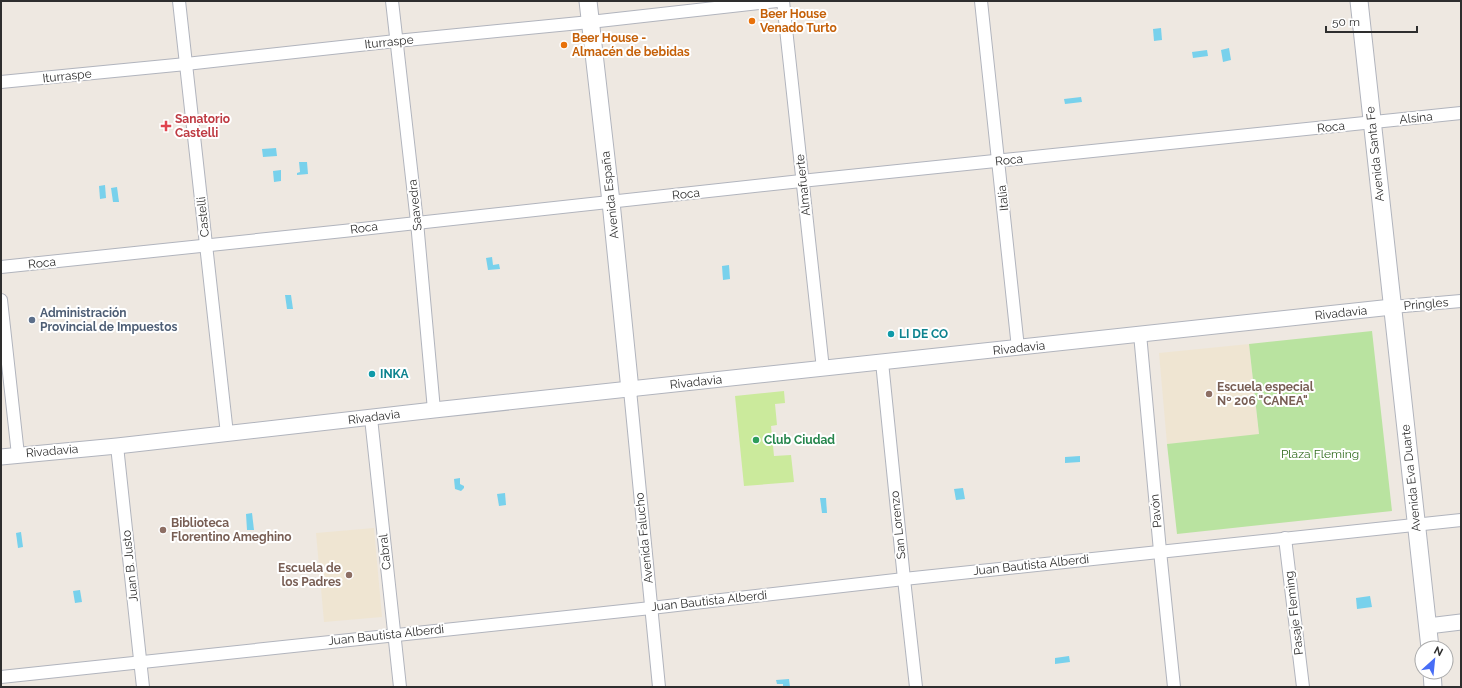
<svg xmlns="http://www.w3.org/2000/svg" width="1462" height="688" viewBox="0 0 1462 688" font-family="Raleway,sans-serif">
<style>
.education{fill:#efe5d2}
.green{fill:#b9e3a0}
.pitch{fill:#cbea9c}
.water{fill:#78d1ec}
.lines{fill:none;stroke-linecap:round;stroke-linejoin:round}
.minor-casing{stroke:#b1b4bd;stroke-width:14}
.tertiary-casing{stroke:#b1b4bd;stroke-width:17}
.secondary-casing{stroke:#b1b4bd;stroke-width:19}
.minor{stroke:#fff;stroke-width:12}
.tertiary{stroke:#fff;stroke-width:15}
.secondary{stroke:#fff;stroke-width:17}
.food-dot{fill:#e8710a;stroke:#fff;stroke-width:1.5}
.health-dot{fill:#e0444e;stroke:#fff;stroke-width:1.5}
.service-dot{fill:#5c6f8a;stroke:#fff;stroke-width:1.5}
.culture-dot{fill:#0f9aa8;stroke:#fff;stroke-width:1.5}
.education-dot{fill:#8d6e63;stroke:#fff;stroke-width:1.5}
.leisure-dot{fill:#2e9e5b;stroke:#fff;stroke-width:1.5}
.labels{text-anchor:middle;stroke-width:4;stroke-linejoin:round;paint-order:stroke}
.food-label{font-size:12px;font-weight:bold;fill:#c56008;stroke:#fff;text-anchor:start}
.street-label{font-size:12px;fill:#2e2e2e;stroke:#fff}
.health-label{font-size:12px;font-weight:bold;fill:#be3a42;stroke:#fff;text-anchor:start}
.service-label{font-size:12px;font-weight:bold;fill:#4e5e75;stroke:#fff;text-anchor:start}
.culture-label{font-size:12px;font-weight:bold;fill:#0d838f;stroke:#fff;text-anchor:start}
.education-label{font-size:12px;font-weight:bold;fill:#785e54;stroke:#fff;text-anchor:start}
.leisure-label{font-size:12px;font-weight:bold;fill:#27864d;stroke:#fff;text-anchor:start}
.park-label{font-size:12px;fill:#306b1d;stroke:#fff}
</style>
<rect width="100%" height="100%" fill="#eee8e1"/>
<g class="education">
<polygon points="1249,344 1259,435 1167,444 1159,353"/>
<polygon points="374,528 382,617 324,622 316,533"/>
</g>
<polygon class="green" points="1372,331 1392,511 1177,534 1167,444 1259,434 1249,344"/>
<polygon class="pitch" points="784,391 785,403 775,404 777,425 771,426 774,456 791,455 794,482 744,486 735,396"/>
<g class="water">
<polygon points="1161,28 1162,40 1154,41 1153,29"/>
<polygon points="1229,48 1231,60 1223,62 1221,50"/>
<polygon points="1207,50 1208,56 1193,58 1192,52"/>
<polygon points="1081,97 1082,102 1065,104 1064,99"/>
<polygon points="276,148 277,156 263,157 262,149"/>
<polygon points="299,162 307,162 308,174 297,175 297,173 300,172"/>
<polygon points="281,170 281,181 274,182 273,171"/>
<polygon points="105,185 106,198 100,199 99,186"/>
<polygon points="117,187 119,202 113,202 111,188"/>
<polygon points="492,257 493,265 499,264 500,269 488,270 486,258"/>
<polygon points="729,265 730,279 723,280 722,266"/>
<polygon points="285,295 291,295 293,309 287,309"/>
<polygon points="1080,456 1080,462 1065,463 1065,457"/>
<polygon points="460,478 460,484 464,486 464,488 461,491 455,489 454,479"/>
<polygon points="963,488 965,499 956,500 954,489"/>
<polygon points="505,493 506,505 499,506 497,494"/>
<polygon points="826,498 827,513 822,513 820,498"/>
<polygon points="252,513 254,530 247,530 246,514"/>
<polygon points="21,532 23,547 18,548 16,533"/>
<polygon points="80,590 82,602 75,603 73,591"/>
<polygon points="1370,596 1372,607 1357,609 1356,598"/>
<polygon points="1069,656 1070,662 1055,664 1055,658"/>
<polygon points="789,679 790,687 783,687 783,684 777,684 776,680"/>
</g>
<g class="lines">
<g class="minor-casing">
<g id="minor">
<polyline points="179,1 227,434"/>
<polyline points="392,1 417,222 434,410"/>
<polyline points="783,1 823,369"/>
<polyline points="981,1 1018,348"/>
<polyline points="1,82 186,64 396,41 590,22 777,1"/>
<path d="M1,267C268,240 534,210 801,181C1021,157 1241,137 1461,113"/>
<polyline points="1,300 18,455"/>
<polyline points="1392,307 1461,301"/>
<polyline points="1140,334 1160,551 1174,687"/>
<polyline points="882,362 904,579 916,687"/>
<polyline points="630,390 659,687"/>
<polyline points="371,418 400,687"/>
<polyline points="117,446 143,687"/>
<polyline points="1285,538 1303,687"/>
<polyline points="1,677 651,608 904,579 1461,520"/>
</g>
</g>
<g class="tertiary-casing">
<g id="tertiary">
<polyline points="1,457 117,446 434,410 1392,307"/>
<polyline points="1428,626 1461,622"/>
</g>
</g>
<g class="secondary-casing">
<g id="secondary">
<polyline points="588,1 611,202 630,390"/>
<polyline points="1359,1 1430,648"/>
<polyline points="1432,672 1433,687"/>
</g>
</g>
<use href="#minor" class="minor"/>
<use href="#tertiary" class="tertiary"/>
<use href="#secondary" class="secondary"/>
</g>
<g class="food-dot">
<circle cx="752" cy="21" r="4"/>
<circle cx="564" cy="45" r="4"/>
</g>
<path class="health-dot" d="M164 120h4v4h4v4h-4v4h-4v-4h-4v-4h4z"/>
<circle class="service-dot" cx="32" cy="320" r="4"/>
<g class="culture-dot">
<circle cx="891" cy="334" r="4"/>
<circle cx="372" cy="374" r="4"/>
</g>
<g class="education-dot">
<circle cx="1209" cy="394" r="4"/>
<circle cx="163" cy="530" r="4"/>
<circle cx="349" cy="575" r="4"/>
</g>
<circle class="leisure-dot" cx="756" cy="440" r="4"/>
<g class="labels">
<g class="food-label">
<text x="760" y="18">Beer House<tspan x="760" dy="14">Venado Turto</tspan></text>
<text x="572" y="42">Beer House -<tspan x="572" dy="14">Almacén de bebidas</tspan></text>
</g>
<g class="street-label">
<text transform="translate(389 42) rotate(-6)" y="4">Iturraspe</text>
<text transform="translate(67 76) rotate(-6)" y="4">Iturraspe</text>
<text transform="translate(1416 118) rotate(-6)" y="4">Alsina</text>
<text transform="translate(1331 127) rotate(-6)" y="4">Roca</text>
<text transform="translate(1375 154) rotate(-96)" y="4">Avenida Santa Fe</text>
<text transform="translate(1009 160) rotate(-6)" y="4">Roca</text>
<text transform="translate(803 185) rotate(-96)" y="4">Almafuerte</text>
<text transform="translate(686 194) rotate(-6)" y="4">Roca</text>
<text transform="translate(610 195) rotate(-96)" y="4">Avenida España</text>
<text transform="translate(1003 198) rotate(-96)" y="4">Italia</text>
<text transform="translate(415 205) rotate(-96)" y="4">Saavedra</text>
<text transform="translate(203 217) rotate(-96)" y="4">Castelli</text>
<text transform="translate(364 228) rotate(-7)" y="4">Roca</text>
<text transform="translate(42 263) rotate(-6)" y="4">Roca</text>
<text transform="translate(1426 304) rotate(-5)" y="4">Pringles</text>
<text transform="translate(1341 313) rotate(-6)" y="4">Rivadavia</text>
<text transform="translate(1019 348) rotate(-6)" y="4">Rivadavia</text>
<text transform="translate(696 382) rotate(-6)" y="4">Rivadavia</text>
<text transform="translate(374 417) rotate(-7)" y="4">Rivadavia</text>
<text transform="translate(52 451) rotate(-5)" y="4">Rivadavia</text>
<text transform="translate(1411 478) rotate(-96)" y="4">Avenida Eva Duarte</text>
<text transform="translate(1156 511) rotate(-95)" y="4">Pavón</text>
<text transform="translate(898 525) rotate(-96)" y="4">San Lorenzo</text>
<text transform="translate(644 538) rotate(-96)" y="4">Avenida Falucho</text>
<text transform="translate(385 552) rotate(-96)" y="4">Cabral</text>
<text transform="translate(1031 565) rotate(-6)" y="4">Juan Bautista Alberdi</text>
<text transform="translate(130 566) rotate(-96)" y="4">Juan B. Justo</text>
<text transform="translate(709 601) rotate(-6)" y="4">Juan Bautista Alberdi</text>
<text transform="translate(1294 613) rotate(-97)" y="4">Pasaje Fleming</text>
<text transform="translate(386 635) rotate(-6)" y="4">Juan Bautista Alberdi</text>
</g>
<g class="health-label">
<text x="175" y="123">Sanatorio<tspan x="175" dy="14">Castelli</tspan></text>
</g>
<g class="service-label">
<text x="40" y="317">Administración<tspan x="40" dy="14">Provincial de Impuestos</tspan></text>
</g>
<g class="culture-label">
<text x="899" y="338">LI DE CO</text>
<text x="380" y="378">INKA</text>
</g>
<g class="education-label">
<text x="1217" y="391">Escuela especial<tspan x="1217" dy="14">Nº 206 "CANEA"</tspan></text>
<text x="171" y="527">Biblioteca<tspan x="171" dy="14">Florentino Ameghino</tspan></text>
<text x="341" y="572" text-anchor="end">Escuela de<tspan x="341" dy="14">los Padres</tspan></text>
</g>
<g class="leisure-label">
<text x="764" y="444">Club Ciudad</text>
</g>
<g class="park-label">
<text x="1320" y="458">Plaza Fleming</text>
</g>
</g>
<rect width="1462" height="688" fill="none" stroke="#2e2e2e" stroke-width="4"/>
<g transform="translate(1434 660) rotate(27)"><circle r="19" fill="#ffffff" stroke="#ababab"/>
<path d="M0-3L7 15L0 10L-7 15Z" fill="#476df6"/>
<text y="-6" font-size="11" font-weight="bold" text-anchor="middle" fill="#2e2e2e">N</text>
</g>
<path d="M1326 26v6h91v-6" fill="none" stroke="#2e2e2e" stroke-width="2"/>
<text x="1332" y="26" font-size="12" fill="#2e2e2e" stroke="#ffffff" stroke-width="3" paint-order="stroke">50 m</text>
</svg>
